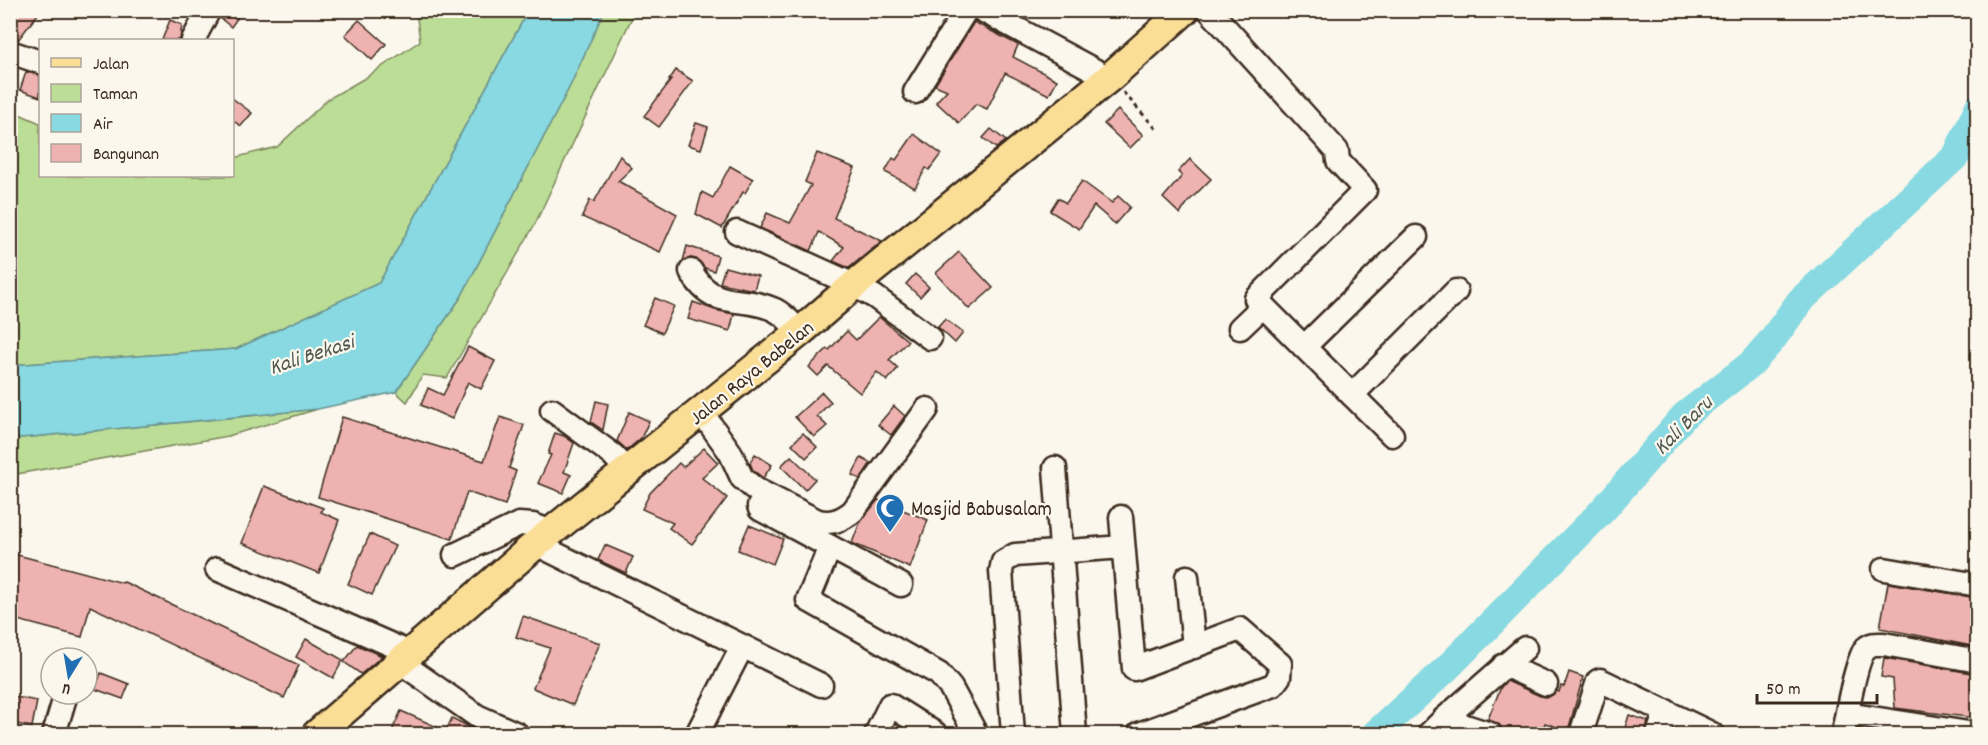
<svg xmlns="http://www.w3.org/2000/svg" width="1988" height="745" viewBox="0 0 1988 745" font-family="Dekko,sans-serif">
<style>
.green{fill:#bbdd96;stroke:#7b845a;stroke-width:1.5}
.water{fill:#88d9e1;stroke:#699393;stroke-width:1.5}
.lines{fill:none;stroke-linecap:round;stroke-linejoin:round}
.river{stroke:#88d9e1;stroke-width:28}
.building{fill:#eeb3b0;stroke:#3b2a1e;stroke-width:1.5}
.minor-casing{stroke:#3b2a1e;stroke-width:27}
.major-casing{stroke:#3b2a1e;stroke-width:33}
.path{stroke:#3b2a1e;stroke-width:3;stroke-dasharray:4.5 4.5;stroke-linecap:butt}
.minor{stroke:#fbf7ec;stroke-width:22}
.major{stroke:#fbde96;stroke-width:28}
.labels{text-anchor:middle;stroke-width:4.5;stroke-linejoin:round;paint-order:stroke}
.street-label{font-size:21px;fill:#3b2a1e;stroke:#fbf7ec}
.poi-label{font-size:21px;fill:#3b2a1e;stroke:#fbf7ec;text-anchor:start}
.water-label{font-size:22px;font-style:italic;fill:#4e564f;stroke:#fbf7ec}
</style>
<rect width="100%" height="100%" fill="#fbf7ec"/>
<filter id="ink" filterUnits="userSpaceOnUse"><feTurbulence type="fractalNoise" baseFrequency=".0167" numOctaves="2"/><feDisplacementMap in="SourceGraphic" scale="12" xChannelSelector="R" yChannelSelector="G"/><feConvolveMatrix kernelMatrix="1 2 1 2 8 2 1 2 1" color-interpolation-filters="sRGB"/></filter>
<g filter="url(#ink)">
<g class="green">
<polygon points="416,11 528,11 379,283 236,349 11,365 10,110 40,123 40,176 232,176 233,158 277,147 328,99 365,78 420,41"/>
<polygon points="604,11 635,11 535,224 447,378 423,375 407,402 396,392 461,297 570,86"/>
<polygon points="318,409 228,436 11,475 11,439"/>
</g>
<polygon class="water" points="528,11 604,11 570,86 461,297 396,392 318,409 11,439 11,365 236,349 379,283"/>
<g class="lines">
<polyline class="river" points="1375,734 1447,668 1603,510 1685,415 1751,364 1772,340 1800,301 1956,156 1978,108"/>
</g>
<g class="building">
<polygon points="10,10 41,10 18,40 10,39"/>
<polygon points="222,10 243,10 231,27 220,18"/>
<polygon points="170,20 182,25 180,40 162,40"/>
<polygon points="359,20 386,44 372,60 345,35"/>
<polygon points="974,22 1018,45 1013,57 1057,80 1049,95 1005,73 987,109 976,104 959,123 936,102 947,90 935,85"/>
<polygon points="676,70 693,81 659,127 644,116 671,80 669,80"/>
<polygon points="26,72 40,75 40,97 20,90"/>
<polygon points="232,98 252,113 241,126 232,120"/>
<polygon points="1118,110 1143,135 1130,148 1104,124"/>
<polygon points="696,123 708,127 701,149 688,145"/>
<polygon points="991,129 1006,141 996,148 983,138"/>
<polygon points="914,134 941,154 929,170 926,168 915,188 885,172 893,158 896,160"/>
<polygon points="817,153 855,168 834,218 882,241 849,268 833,261 844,247 819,232 811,251 760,228 767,213 790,223 811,185 805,182"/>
<polygon points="620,156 632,168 618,181 677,214 660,252 582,217 590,200 594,202"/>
<polygon points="1190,159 1211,179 1188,202 1180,214 1163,198 1182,176 1178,172"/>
<polygon points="730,166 753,179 745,193 743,192 722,228 696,214 702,192 713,198"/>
<polygon points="1082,181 1112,203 1118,196 1130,207 1115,224 1094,206 1079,229 1050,211 1058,198 1066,203"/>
<polygon points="687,246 718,256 714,271 705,268 696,259 690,258 683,261"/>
<polygon points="959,252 993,288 969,309 936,273"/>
<polygon points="725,267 758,276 754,290 720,283"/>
<polygon points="915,274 929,287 920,297 906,284"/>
<polygon points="655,298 674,306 662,333 643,325"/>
<polygon points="693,302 715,310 734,314 730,331 688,319"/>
<polygon points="879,317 908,341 889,360 898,368 887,381 877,372 860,393 828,366 818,376 809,367 827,349 829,350 847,331 856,340"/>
<polygon points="945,319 963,333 955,343 938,327"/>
<polygon points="468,347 495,361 481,389 468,382 452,419 421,405 428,388 443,395"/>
<polygon points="822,392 831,402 817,416 827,426 814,437 795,417"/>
<polygon points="596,401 608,404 603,430 591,422"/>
<polygon points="894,406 905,416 891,435 878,425"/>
<polygon points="629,412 649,421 641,438 627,450 617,441"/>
<polygon points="342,417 484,461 500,417 524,425 509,468 516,471 505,505 467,492 452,539 318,497"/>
<polygon points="555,433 564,436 574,443 564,472 571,475 563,493 538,483 551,455 548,454"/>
<polygon points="803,433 817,447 806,458 792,444"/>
<polygon points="704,448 718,463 702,478 727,498 692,544 669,528 673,523 642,509 650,493 679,463 683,467"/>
<polygon points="755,454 772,465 763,478 753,470 750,463"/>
<polygon points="791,456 815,479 805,490 781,466"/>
<polygon points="861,458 871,463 860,479 852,475"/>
<polygon points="264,486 323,508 321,512 339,520 319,573 242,543"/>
<polygon points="878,500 928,520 910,568 852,543 860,522"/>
<polygon points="749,525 783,539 773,564 738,550"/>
<polygon points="370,534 395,546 372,595 348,584"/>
<polygon points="605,545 633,557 626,573 598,560"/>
<polygon points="10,553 123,583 124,582 299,665 284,698 90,606 82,637 10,618"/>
<polygon points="1888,583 1977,598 1977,647 1880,628"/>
<polygon points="523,616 600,643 573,705 533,688 550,648 516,637"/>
<polygon points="306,639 343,660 333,678 296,657"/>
<polygon points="357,645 382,656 361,674 344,662"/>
<polygon points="1884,658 1977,674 1975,718 1895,708 1893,679 1881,677"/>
<polygon points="1569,672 1583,677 1568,731 1545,723 1541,735 1523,731 1522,735 1503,735 1500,725 1488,719 1501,687 1507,681 1540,696 1548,697 1557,691 1559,692 1561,686 1564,687"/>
<polygon points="101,673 129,684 123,699 95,689"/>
<polygon points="16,697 37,701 32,727 11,723"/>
<polygon points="401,711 446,731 452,718 485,735 390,735"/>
<polygon points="1629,715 1648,721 1645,735 1623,735"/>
</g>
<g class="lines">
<g class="minor-casing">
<g id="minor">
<polyline points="982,10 1109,78"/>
<polyline points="1209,10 1337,151 1338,161 1365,190 1256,299 1392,435"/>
<polyline points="193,40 209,10"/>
<polyline points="10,52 40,62"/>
<polyline points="915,92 966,10"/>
<polyline points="737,232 854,285 875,297 930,338"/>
<path d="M691,271C713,312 742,294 775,310C785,315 792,324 800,332"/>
<polyline points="1240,328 1263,306"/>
<polyline points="1304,347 1416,237"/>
<polyline points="1352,395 1456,291"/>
<polyline points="552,410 613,455 628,471"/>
<path d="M702,413L730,452L742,478L755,489L818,521C832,524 842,520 853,511L927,409"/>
<polyline points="1055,468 1075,734"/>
<polyline points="759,506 760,509 901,585"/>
<polyline points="1121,517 1134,669 1240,629 1280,664 1279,677 1273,685 1139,734"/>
<polyline points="536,544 821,685"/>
<polyline points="830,547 808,600 939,674 951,688 976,734"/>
<polyline points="455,555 519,524 533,525 552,532"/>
<polyline points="217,569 410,653"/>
<polyline points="1884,569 1978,585"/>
<polyline points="1187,577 1194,647"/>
<polyline points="400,662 477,716 517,734"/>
<polyline points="1504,665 1546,684"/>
<polyline points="1847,714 1975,734"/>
<polyline points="1444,719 1490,734"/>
<polyline points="54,734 66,694"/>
<polyline points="697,734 742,647"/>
<polyline points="876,734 890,705 936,734"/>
<polyline points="1013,734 1001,571 1003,562 1015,555 1123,547"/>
<polyline points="1429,734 1444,719 1525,648"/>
<polyline points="1581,734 1598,681 1600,680 1712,734"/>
<polyline points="1658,734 1666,711"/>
<path d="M1843,734C1846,717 1856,659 1866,648C1872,643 1877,644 1884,644L1978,661"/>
</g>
</g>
<g class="major-casing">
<polyline id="major" points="317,734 536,544 800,332 854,285 1109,78 1185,10"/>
</g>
<polyline class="path" points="1123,92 1159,132"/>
<use href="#minor" class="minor"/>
<use href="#major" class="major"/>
</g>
</g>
<defs>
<g id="mosque-pin" transform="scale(1.5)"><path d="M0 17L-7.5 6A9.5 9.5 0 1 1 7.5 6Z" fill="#1f6fb2" stroke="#fbf7ec"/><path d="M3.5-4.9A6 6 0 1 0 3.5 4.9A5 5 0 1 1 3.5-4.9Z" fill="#fff"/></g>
</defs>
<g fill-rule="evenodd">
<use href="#mosque-pin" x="890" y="508"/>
</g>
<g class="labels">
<g class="street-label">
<text transform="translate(751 372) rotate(-39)" y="7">Jalan Raya Babelan</text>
</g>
<g class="poi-label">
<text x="911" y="515">Masjid Babusalam</text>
</g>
<g class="water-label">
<text transform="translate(311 353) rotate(-18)" y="8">Kali Bekasi</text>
<text transform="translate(1682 424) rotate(-45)" y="8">Kali Baru</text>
</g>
</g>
<rect width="1988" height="745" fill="none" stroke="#fbf7ec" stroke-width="36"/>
<rect x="18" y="18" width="1952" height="709" fill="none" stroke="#3b2a1e" stroke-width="2" filter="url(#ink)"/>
<rect x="39" y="39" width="195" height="138" fill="#fbf7ec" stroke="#aea59a" stroke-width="1.5"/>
<rect x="51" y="58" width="30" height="9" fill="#fbde96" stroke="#aea59a" stroke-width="1.5"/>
<text x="93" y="69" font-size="18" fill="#3b2a1e">Jalan</text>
<rect x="51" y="84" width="30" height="18" fill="#bbdd96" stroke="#aea59a" stroke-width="1.5"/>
<text x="93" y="99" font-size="18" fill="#3b2a1e">Taman</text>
<rect x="51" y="114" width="30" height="18" fill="#88d9e1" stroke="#aea59a" stroke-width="1.5"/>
<text x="93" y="129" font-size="18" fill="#3b2a1e">Air</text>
<rect x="51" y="144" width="30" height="18" fill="#eeb3b0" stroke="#aea59a" stroke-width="1.5"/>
<text x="93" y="159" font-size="18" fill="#3b2a1e">Bangunan</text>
<g transform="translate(69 676) rotate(191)"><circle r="28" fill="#fbf7ec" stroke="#aea59a" stroke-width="1.5"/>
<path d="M0-4.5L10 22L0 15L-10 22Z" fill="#1f6fb2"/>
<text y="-9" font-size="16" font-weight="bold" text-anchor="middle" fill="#3b2a1e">U</text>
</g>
<path d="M1757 694v9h120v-9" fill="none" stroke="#3b2a1e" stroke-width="3"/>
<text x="1766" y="694" font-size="18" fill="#3b2a1e" stroke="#fbf7ec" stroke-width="4.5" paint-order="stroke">50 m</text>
</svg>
